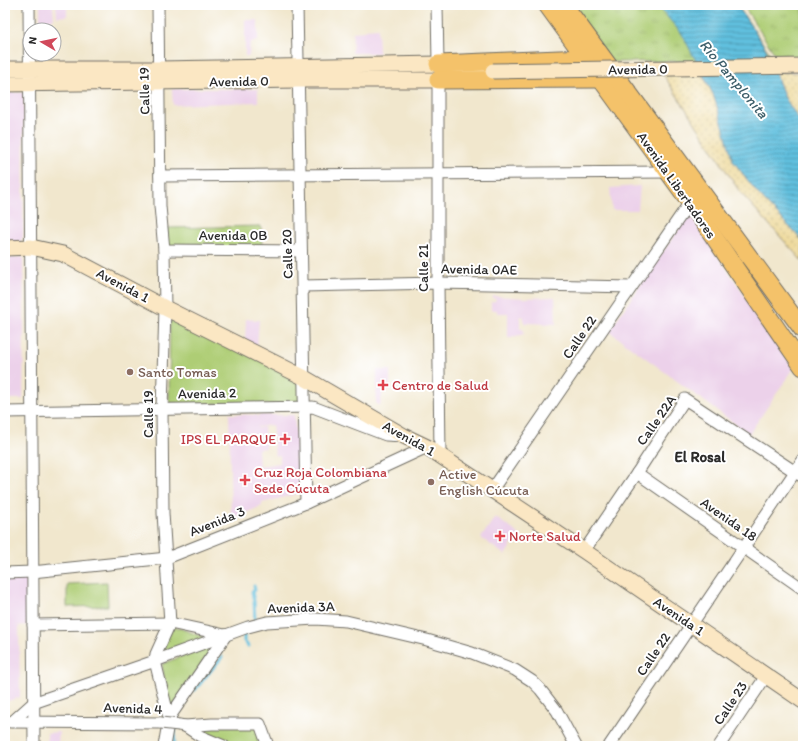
<svg xmlns="http://www.w3.org/2000/svg" width="808" height="751" viewBox="0 0 808 751" font-family="Itim,sans-serif">
<style>
.built{fill:#ecd1ea;fill-rule:evenodd}
.grass{fill:url(#grass-tufts);stroke:#6c7c50}
.sand{fill:url(#sand-dots);stroke:#8c8264}
.park{fill:#aecd74;stroke:#6c7c50}
.water{fill:url(#water-rules);stroke:#467584}
.lines{fill:none;stroke-linecap:round;stroke-linejoin:round}
.stream{stroke:#60bfde;stroke-width:3}
.street-casing{stroke:#706d64;stroke-width:13}
.secondary-casing{stroke:#706d64;stroke-width:17}
.primary-casing{stroke:#706d64;stroke-width:19}
.street{stroke:#fff;stroke-width:11}
.secondary{stroke:#fbe7c3;stroke-width:15}
.primary{stroke:#f4c26a;stroke-width:17}
.street-bridge-casing{stroke:#706d64;stroke-width:13;stroke-linecap:butt}
.secondary-bridge-casing{stroke:#706d64;stroke-width:17;stroke-linecap:butt}
.street-bridge{stroke:#fff;stroke-width:11}
.secondary-bridge{stroke:#fbe7c3;stroke-width:15}
.education-dot{fill:#8d6e63;stroke:#fff;stroke-width:1.5}
.health-dot{fill:#e0444e;stroke:#fff;stroke-width:1.5}
.labels{text-anchor:middle;stroke-width:4;stroke-linejoin:round;paint-order:stroke}
.street-label{font-size:14px;fill:#2b2b2b;stroke:#fff}
.education-label{font-size:14px;fill:#785e54;stroke:#fff;text-anchor:start}
.health-label{font-size:14px;fill:#be3a42;stroke:#fff;text-anchor:start}
.water-label{font-size:15px;font-style:italic;fill:#3e5f6a;stroke:#fff}
.neighbourhood-label{font-size:15px;font-weight:bold;fill:#2b2b2b;stroke:#fff}
</style>
<defs>
<pattern id="grass-tufts" width="24" height="20" patternUnits="userSpaceOnUse"><rect width="24" height="20" fill="#aecd74"/><path d="M3 7l-1-3M5 7V3M7 7l1-3M15 17l-1-3M17 17v-4M19 17l1-3" fill="none" stroke="#96b065"/></pattern>
<pattern id="sand-dots" width="8" height="8" patternUnits="userSpaceOnUse"><rect width="8" height="8" fill="#eeda9e"/><path d="M2 2h.1M6 6h.1" fill="none" stroke="#cb8" stroke-width="1.8" stroke-linecap="round"/></pattern>
<pattern id="water-rules" width="6" height="5" patternUnits="userSpaceOnUse"><rect width="6" height="5" fill="#60bfde"/><path d="M0 2.5h6" fill="none" stroke="#4f9bb4"/></pattern>
</defs>
<rect width="100%" height="100%" fill="#fff"/>
<filter id="ink" filterUnits="userSpaceOnUse"><feTurbulence type="fractalNoise" baseFrequency=".025" numOctaves="2"/><feDisplacementMap in="SourceGraphic" scale="8" xChannelSelector="R" yChannelSelector="G"/><feConvolveMatrix kernelMatrix="1 2 1 2 8 2 1 2 1" color-interpolation-filters="sRGB"/></filter>
<filter id="wash" filterUnits="userSpaceOnUse"><feTurbulence type="fractalNoise" baseFrequency=".012" numOctaves="4" result="noise"/><feDisplacementMap in="SourceGraphic" scale="16" xChannelSelector="R" yChannelSelector="G"/><feGaussianBlur stdDeviation="0.9" result="paint"/><feColorMatrix in="noise" values="0 0 0 0 0 0 0 0 0 0 0 0 0 0 0 0 0 1.4 0 .05"/><feComposite in="paint" operator="in"/></filter>
<g filter="url(#wash)">
<rect width="100%" height="100%" fill="#f1e7cd"/>
<g class="built">
<polygon points="40,5 53,5 54,19 40,21"/>
<polygon points="56,5 67,5 67,16 57,17"/>
<polygon points="245,20 258,20 258,41 250,42 249,56 245,56"/>
<polygon points="378,28 379,53 352,53 353,32 365,31 366,29"/>
<polygon points="172,89 258,89 258,102 173,105"/>
<polygon points="5,92 24,93 23,237 19,243 5,243"/>
<polygon points="640,186 638,210 612,210 610,188"/>
<polygon points="689,214 794,368 749,434 609,331"/>
<polygon points="23,257 24,321 23,399 5,399 5,258"/>
<polygon points="493,296 525,298 555,297 556,324 524,323 524,317 520,316 520,329 523,329 524,334 508,338 508,313 497,313 497,310 491,310 491,302 495,301 496,299 493,298"/>
<polygon points="246,319 259,320 257,348 245,342"/>
<polygon points="377,370 390,370 390,389 383,391 380,406 376,403"/>
<path d="M229,414L257,415V420L258,415H294L298,458L291,459H297L300,493L262,503V506L231,519ZM257,425L258,427L272,425L275,456L280,455V463L259,466L258,449L266,448L264,427L258,428Z"/>
<polygon points="495,517 519,534 505,555 481,538"/>
<polygon points="5,576 27,576 27,625 14,626 19,626 20,697 5,702"/>
<polygon points="59,732 58,745 47,745 47,733"/>
</g>
<g class="grass">
<polygon points="568,5 737,5 774,60 611,62"/>
<polygon points="743,5 803,5 803,59 778,59"/>
</g>
<g class="sand">
<polygon points="700,70 713,94 722,122 759,195 803,241 803,262 740,192 661,71"/>
<polygon points="775,72 803,73 803,126 785,98"/>
</g>
<g class="park">
<polygon points="261,226 262,249 166,249 166,228"/>
<polygon points="170,314 301,381 300,405 169,403"/>
<polygon points="107,582 108,606 67,607 67,584"/>
<polygon points="171,625 206,638 157,657"/>
<polygon points="216,643 169,712 162,664"/>
<polygon points="258,720 259,746 237,746 193,727"/>
</g>
<polygon class="water" points="657,5 737,5 765,47 785,98 803,126 803,241 759,195 733,161 722,122 713,94 682,34"/>
<g class="lines">
<g class="stream">
<polyline points="254,586 255,590 252,592 254,601 255,622"/>
<polyline points="244,633 244,641 248,646"/>
<polyline points="195,690 222,657"/>
<polyline points="174,746 176,715"/>
</g>
</g>
</g>
<g filter="url(#ink)">
<g class="lines">
<g class="street-casing">
<g id="street">
<polyline points="29,5 34,746"/>
<polyline points="158,5 160,206 164,250 165,308 162,409 163,513 170,623 156,654 155,661 169,718 164,746"/>
<polyline points="297,5 306,503"/>
<polyline points="437,5 438,64"/>
<polyline points="438,80 438,283 440,455"/>
<polyline points="160,176 669,172"/>
<polyline points="164,250 301,251"/>
<polyline points="303,286 438,283 631,287"/>
<polyline points="5,412 313,407 386,435 403,436"/>
<polyline points="637,473 803,589"/>
<polyline points="492,490 690,202"/>
<polyline points="584,551 637,473 685,399 803,477"/>
<polyline points="5,573 32,572 167,558 306,503 427,447"/>
<polyline points="33,625 170,623 225,635"/>
<polyline points="169,718 226,635"/>
<polyline points="13,721 33,703 155,661 248,627 267,622 315,619 346,621 427,640 472,653 515,670 532,681 540,689 557,711 576,746"/>
<polyline points="10,722 161,723"/>
<polyline points="179,725 185,726 212,724 260,724 268,746"/>
<polyline points="185,726 200,736 224,746"/>
<polyline points="609,746 803,460"/>
<polyline points="719,746 766,676"/>
</g>
</g>
<g class="secondary-casing">
<g id="secondary">
<polyline points="5,69 159,69 438,64 473,70 493,71"/>
<polyline points="5,84 298,80 438,80 450,77"/>
<polyline points="5,248 31,247 63,254 165,308 303,377 404,436 427,447 584,551 803,701"/>
</g>
</g>
<g class="primary-casing">
<g id="primary">
<polyline points="547,5 690,202 803,367"/>
<polyline points="564,5 803,330"/>
<polyline points="438,64 585,58"/>
<polyline points="438,80 601,79"/>
</g>
</g>
<use href="#street" class="street"/>
<use href="#secondary" class="secondary"/>
<use href="#primary" class="primary"/>
<g class="street-bridge-casing">
<polyline id="street-bridge" points="161,723 179,725"/>
</g>
<g class="secondary-bridge-casing">
<polyline id="secondary-bridge" points="493,71 803,66"/>
</g>
<use href="#street-bridge" class="street-bridge"/>
<use href="#secondary-bridge" class="secondary-bridge"/>
</g>
</g>
<g class="education-dot">
<circle cx="130" cy="372" r="4"/>
<circle cx="431" cy="482" r="4"/>
</g>
<g class="health-dot">
<path d="M381 379h4v4h4v4h-4v4h-4v-4h-4v-4h4z"/>
<path d="M283 433h4v4h4v4h-4v4h-4v-4h-4v-4h4z"/>
<path d="M243 474h4v4h4v4h-4v4h-4v-4h-4v-4h4z"/>
<path d="M498 530h4v4h4v4h-4v4h-4v-4h-4v-4h4z"/>
</g>
<g class="labels">
<g class="street-label">
<text transform="translate(638 69) rotate(-1)" y="5">Avenida 0</text>
<text transform="translate(239 81) rotate(-1)" y="5">Avenida 0</text>
<text transform="translate(144 91) rotate(-91)" y="5">Calle 19</text>
<text transform="translate(677 185) rotate(55)" y="5">Avenida Libertadores</text>
<text x="233" y="240">Avenida 0B</text>
<text transform="translate(287 254) rotate(-92)" y="5">Calle 20</text>
<text transform="translate(423 268) rotate(-90)" y="5">Calle 21</text>
<text transform="translate(479 269) rotate(1)" y="5">Avenida 0AE</text>
<text transform="translate(123 285) rotate(28)" y="5">Avenida 1</text>
<text transform="translate(579 337) rotate(-56)" y="5">Calle 22</text>
<text transform="translate(207 393) rotate(-1)" y="5">Avenida 2</text>
<text transform="translate(148 414) rotate(-90)" y="5">Calle 19</text>
<text transform="translate(656 420) rotate(-55)" y="5">Calle 22A</text>
<text transform="translate(409 438) rotate(29)" y="5">Avenida 1</text>
<text transform="translate(729 519) rotate(35)" y="5">Avenida 18</text>
<text transform="translate(217 521) rotate(-22)" y="5">Avenida 3</text>
<text transform="translate(301 607) rotate(-2)" y="5">Avenida 3A</text>
<text transform="translate(679 616) rotate(34)" y="5">Avenida 1</text>
<text transform="translate(653 654) rotate(-56)" y="5">Calle 22</text>
<text transform="translate(730 703) rotate(-56)" y="5">Calle 23</text>
<text transform="translate(133 708) rotate(2)" y="5">Avenida 4</text>
</g>
<g class="education-label">
<text x="138" y="377">Santo Tomas</text>
<text x="439" y="479">Active<tspan x="439" dy="16">English Cúcuta</tspan></text>
</g>
<g class="health-label">
<text x="392" y="390">Centro de Salud</text>
<text x="276" y="444" text-anchor="end">IPS EL PARQUE</text>
<text x="254" y="477">Cruz Roja Colombiana<tspan x="254" dy="16">Sede Cúcuta</tspan></text>
<text x="509" y="541">Norte Salud</text>
</g>
<g class="water-label">
<text transform="translate(734 79) rotate(50)" y="5">Río Pamplonita</text>
</g>
<g class="neighbourhood-label">
<text x="700" y="462">El Rosal</text>
</g>
</g>
<rect width="808" height="751" fill="none" stroke="#fff" stroke-width="20"/>
<g transform="translate(42 42) rotate(279)"><circle r="19" fill="#ffffff" stroke="#aaaaaa"/>
<path d="M0-3L7 15L0 10L-7 15Z" fill="#d1495b"/>
<text y="-6" font-size="11" font-weight="bold" text-anchor="middle" fill="#2b2b2b">N</text>
</g>
</svg>
